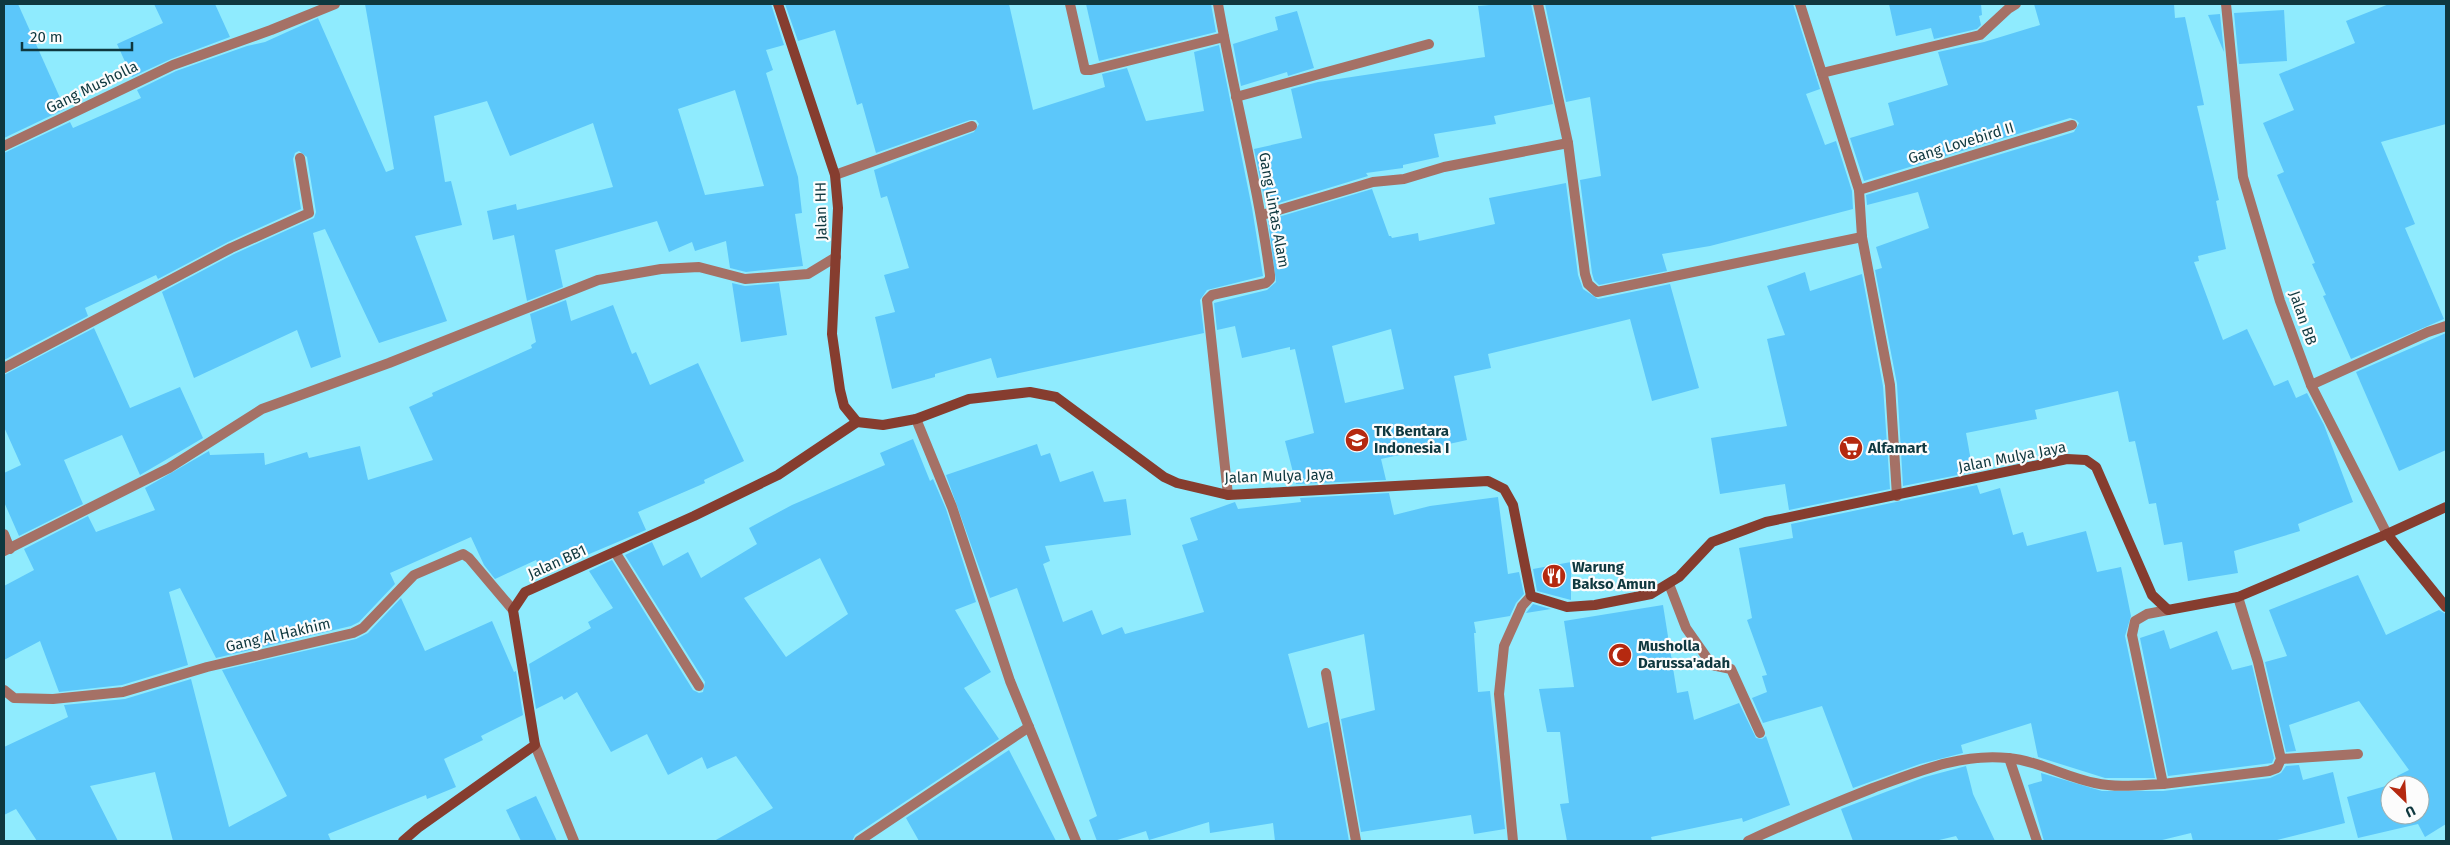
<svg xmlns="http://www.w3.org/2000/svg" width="2450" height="845" viewBox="0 0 2450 845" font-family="'Fira Sans',sans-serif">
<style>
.building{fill:#5cc7fa;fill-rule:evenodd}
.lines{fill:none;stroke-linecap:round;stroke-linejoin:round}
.street{stroke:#a57166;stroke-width:10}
.secondary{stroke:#863d2f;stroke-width:10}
.labels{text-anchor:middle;stroke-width:4.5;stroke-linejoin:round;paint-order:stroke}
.street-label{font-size:15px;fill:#0f383f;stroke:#fcfcfc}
.poi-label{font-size:15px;font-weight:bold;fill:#0f383f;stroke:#fcfcfc;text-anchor:start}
</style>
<rect width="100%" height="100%" fill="#8febfe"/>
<g class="building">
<polygon points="4,4 18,4 65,109 4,138"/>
<polygon points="154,4 215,4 230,37 171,59 132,77 117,44 163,23"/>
<path d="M365,4H771L784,45L766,50L773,70L766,73L798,177L802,213L795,214L803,266L746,272L730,268L726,241L695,251L692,242L669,252L657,221L555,250L563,287L527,301L514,235L493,240L487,211L516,204L517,210L613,187L593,123L510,156L487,101L434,116L445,182L451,181L462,225L415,236L447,321L379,343L325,229L313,233L341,357L311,368L297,330L194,378L162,292L234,254L314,218L316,212L307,157L299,151L295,153L293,159L301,209L228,242L158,279L156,275L85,308L88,316L4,360V153L70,122L73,128L141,98L137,90L176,71L247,46L265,42L318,18L386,172L394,169ZM735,90L764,186L705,195L678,109Z"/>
<polygon points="785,4 1009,4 1033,110 1105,87 1102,74 1127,68 1146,121 1204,111 1194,52 1219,45 1252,208 1263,276 1207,290 1200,300 1204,333 997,378 991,358 935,374 935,377 892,389 875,317 895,312 884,275 909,268 887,196 881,198 874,170 974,132 979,124 976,120 970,120 876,153 862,103 857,105 835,30 798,41"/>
<polygon points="1086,4 1211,4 1216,32 1099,61"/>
<polygon points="1502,4 1531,4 1553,104 1494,116 1496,124 1434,134 1439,157 1403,165 1403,168 1366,173 1368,176 1266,207 1254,149 1302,138 1291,89 1318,82 1485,57 1478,6"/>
<polygon points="1545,4 1793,4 1820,89 1806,94 1825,145 1836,141 1852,191 1853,209 1710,246 1662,254 1667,271 1599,285 1594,280 1592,273 1580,180 1601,176 1590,97 1566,102"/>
<polygon points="1889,4 1981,4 1982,15 1979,16 1981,25 1977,29 1934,39 1931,28 1896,36"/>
<polygon points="2034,4 2174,4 2175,18 2185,17 2204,105 2197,106 2219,200 2216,201 2226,249 2198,256 2199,261 2194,262 2223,340 2247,329 2274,386 2288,380 2296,398 2307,393 2324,425 2353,502 2298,524 2300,531 2234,551 2238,573 2188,581 2182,542 2164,545 2156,503 2149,504 2135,441 2129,442 2118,391 2035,410 2037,419 1966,433 1973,472 1903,486 1897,384 1875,270 1882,268 1876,247 1929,228 1918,192 1867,205 1866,195 2074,132 2079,123 2076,120 2070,118 1864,181 1850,138 1894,125 1888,103 1948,85 1938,52 1984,42 2040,25"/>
<polygon points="2389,4 2446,4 2446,124 2381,142 2415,224 2405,228 2444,319 2351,359 2323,296 2326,295 2312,264 2315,263 2277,175 2284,172 2263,123 2294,110 2279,74 2355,43 2346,21"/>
<polygon points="2284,10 2287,61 2239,64 2234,13"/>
<polygon points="1297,11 1314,68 1288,76 1287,72 1241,86 1233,44 1278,30 1275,17"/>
<polygon points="2220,14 2224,52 2208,15"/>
<path d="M1566,183L1578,275L1583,289L1598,299L1670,284L1699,388L1652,401L1630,319L1488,354L1491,368L1454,376L1467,440L1381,459L1386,480L1296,484L1285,441L1314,433L1295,349L1290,350V347L1242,358L1235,326L1217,330L1214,303L1267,290L1276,282L1268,220L1372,189L1389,236H1391L1392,238L1418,233L1419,241L1495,224L1489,198ZM1391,329L1404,389L1345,403L1332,346Z"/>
<polygon points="1805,272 1810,291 1862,274 1883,386 1890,489 1789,510 1785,484 1720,494 1711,438 1787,426 1767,339 1785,335 1767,286"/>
<polygon points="732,283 745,286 779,283 787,335 741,342"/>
<polygon points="566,300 571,321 613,305 632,354 636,352 650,385 698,363 744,461 704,480 705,483 638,512 646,530 542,574 536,560 495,579 484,565 471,537 390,573 395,584 359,622 351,626 216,658 180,588 169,592 188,665 122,685 59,692 40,641 4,660 4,586 34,570 24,549 88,516 96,532 155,510 145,488 209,451 210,455 264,453 265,465 307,452 309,458 360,446 368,480 433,460 409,407 433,396 432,393 532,348 531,345 536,342 530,314"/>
<polygon points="94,328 130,408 180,387 203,438 140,475 122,435 64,460 83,504 19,536 4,502 4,473 21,465 4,427 4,375"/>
<polygon points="2446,333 2446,450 2399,471 2356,372"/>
<path d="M913,439L930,481L933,479L946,509L976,602L955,610L991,672L964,688L999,739L855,835L852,841H714L773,808L736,756L707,769L702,757L668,775L647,734L611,752L577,692L564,700L562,696L536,709L529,664L591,628L588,622L613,608L589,571L612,560L693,690L699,693L703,692L705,682L625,555L652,542L663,566L688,552L701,578L757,544L749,528L792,505L885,465L880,453ZM820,558L848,614L786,657L744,598Z"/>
<polygon points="1037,444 1041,456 1050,453 1060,482 1093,471 1104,502 1126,499 1131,535 1045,546 1050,561 1043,564 1063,622 1092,610 1102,635 1122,627 1125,634 1204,612 1182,545 1198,540 1190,518 1235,502 1238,509 1301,502 1300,498 1389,493 1394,515 1430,506 1498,497 1508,574 1519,572 1524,594 1516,603 1510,616 1474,622 1476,633 1474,633 1478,692 1490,691 1505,829 1474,834 1471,815 1361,832 1341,719 1375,710 1364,634 1288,654 1308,728 1328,722 1349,841 1275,841 1273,823 1210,833 1209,822 1149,840 1146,831 1114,841 1097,841 1089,820 1097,816 1017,588 990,598 946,475"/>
<polygon points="1977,485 1980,494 2000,488 2013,535 2023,532 2027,546 2086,531 2097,572 2121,567 2131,616 2125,636 2155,778 2105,778 2038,757 2031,723 1961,745 1963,753 1920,764 1853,788 1822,706 1763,723 1752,698 1767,692 1762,676 1767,675 1747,620 1752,618 1739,548 1793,538 1791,524"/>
<polygon points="1571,562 1571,600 1537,591 1533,569"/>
<path d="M2358,575L2386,635L2439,610L2446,614V824L2425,837L2418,824L2358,838L2347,797L2400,782L2397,776L2409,770L2359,701L2289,725L2296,751L2286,752L2265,662L2287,656L2269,610ZM2390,785H2420V815H2390Z"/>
<polygon points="401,598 425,651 492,621 514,672 516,671 523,715 481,736 483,740 444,759 456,787 427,799 426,795 328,834 331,841 173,841 155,772 90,786 118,841 37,841 16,809 4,815 4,747 68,717 64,705 125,699 191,679 229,827 287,796 222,670 356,639 368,633"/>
<polygon points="1533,604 1551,609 1526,613"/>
<polygon points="1663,605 1677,693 1688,691 1694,720 1739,703 1756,738 1762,739 1766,736 1790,805 1743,822 1742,818 1651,837 1652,841 1567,841 1560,804 1569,803 1560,732 1547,732 1539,689 1574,687 1564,621"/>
<polygon points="2164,630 2170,649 2217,631 2232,670 2252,665 2274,758 2272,763 2168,776 2140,638"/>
<polygon points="1009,750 1056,841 919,841 906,818"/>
<polygon points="2299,765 2303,780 2333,772 2345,823 2273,841 2193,841 2191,833 2158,841 2044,841 2028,785 2042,781 2041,773 2102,791 2163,791 2270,778 2281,773 2286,766"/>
<polygon points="1966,766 1973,794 1995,841 1959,841 1956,836 1935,841 1853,841 1841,809 1925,777"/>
<polygon points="536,796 557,841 521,841 506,810"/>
</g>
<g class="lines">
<g class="street">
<polyline points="1070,4 1085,70 1091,70 1224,37"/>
<path d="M1218,4C1234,95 1258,184 1270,275V279L1266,283L1212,295L1207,300L1228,495"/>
<polyline points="1538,4 1568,143 1585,274 1588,284 1597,292 1862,237"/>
<polyline points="1800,4 1859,190 1862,237 1890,385 1897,496"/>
<polyline points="2226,4 2243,177 2280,301 2311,385 2387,534"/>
<polyline points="1822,73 1980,35 2008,9 2016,4"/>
<polyline points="1236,97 1429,44"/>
<polyline points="4,146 173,65 271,30 335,4"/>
<polyline points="835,175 972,126"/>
<polyline points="1859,190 2072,125"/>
<polyline points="1262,215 1373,182 1404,179 1444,167 1568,143"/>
<polyline points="4,368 231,248 309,213 300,158"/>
<polyline points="2311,385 2428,332 2446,326"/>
<polyline points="916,419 952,507 1010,681 1076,841"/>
<polyline points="4,534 10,549"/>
<polyline points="4,551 169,468 262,409 389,363 598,280 661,269 699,267 745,279 808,274 836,257"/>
<polyline points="615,552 699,686"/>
<polyline points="1669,584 1686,628 1712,665 1731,669 1760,733"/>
<polyline points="1326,673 1356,841"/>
<polyline points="4,690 14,698 53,699 123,692 207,667 353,633 363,628 414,575 463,554 469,558 513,610"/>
<polyline points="535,745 574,841"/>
<polyline points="2009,758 2037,841"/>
<polyline points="2281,759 2358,754"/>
<polyline points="2163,784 2269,771 2277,768 2281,759 2258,662 2238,597"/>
<polyline points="859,841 1029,727"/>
<polyline points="1513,841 1499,694 1504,646 1522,606 1531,596"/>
<path d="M1748,841C1789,822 1830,805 1873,788C1917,772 1960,753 2008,758C2039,761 2065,777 2095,783C2118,788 2140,785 2163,784L2132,635L2135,621L2147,614L2168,610"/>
</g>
<g class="secondary">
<polyline points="778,4 835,175 838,208 832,334 840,390 844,406 857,422"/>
<polyline points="857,422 883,425 916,419 969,399 1030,392 1056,397 1164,477 1177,483 1228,495 1488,481 1504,489 1513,505 1531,596 1567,607 1595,605 1651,594 1679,577 1712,542 1766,522 2067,459 2086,460 2096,467 2152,595 2168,610 2238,597 2387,534 2446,507"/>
<polyline points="2387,534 2446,607"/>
<polyline points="403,841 418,828 535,745 513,610 525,592 694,516 778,475 857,422"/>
</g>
</g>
<defs>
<g id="school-disc" transform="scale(1.25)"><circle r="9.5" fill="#b52910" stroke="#fcfcfc"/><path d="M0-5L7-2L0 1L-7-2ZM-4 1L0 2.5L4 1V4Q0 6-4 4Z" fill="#fff"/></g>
<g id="supermarket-disc" transform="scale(1.25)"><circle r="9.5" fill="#b52910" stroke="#fcfcfc"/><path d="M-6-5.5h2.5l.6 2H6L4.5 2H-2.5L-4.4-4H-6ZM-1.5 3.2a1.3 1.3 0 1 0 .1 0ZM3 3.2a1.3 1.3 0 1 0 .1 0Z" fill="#fff"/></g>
<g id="restaurant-disc" transform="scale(1.25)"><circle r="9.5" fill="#b52910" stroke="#fcfcfc"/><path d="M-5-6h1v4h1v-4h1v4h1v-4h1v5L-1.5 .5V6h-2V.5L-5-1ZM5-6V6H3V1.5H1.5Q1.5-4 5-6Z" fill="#fff"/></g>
<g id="mosque-disc" transform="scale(1.25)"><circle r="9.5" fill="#b52910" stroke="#fcfcfc"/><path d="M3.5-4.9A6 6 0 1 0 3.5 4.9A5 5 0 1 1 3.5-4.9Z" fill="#fff"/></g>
</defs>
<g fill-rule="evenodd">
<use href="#school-disc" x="1357" y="440"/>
<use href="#supermarket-disc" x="1851" y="448"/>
<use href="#restaurant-disc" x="1554" y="576"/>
<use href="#mosque-disc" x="1620" y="655"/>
</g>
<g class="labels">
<g class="street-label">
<text transform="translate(92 87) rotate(-26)" y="5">Gang Musholla</text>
<text transform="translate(1961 143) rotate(-17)" y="5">Gang Lovebird II</text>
<text transform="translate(1274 210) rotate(80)" y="5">Gang Lintas Alam</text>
<text transform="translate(821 211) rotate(-91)" y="5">Jalan HH</text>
<text transform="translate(2303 318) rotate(71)" y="5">Jalan BB</text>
<text transform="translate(2012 457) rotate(-11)" y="5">Jalan Mulya Jaya</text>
<text transform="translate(1279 476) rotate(-2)" y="5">Jalan Mulya Jaya</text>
<text transform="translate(557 562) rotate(-24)" y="5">Jalan BB1</text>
<text transform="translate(278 635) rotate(-13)" y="5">Gang Al Hakhim</text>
</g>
<g class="poi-label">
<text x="1374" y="436">TK Bentara<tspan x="1374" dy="17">Indonesia I</tspan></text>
<text x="1868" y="453">Alfamart</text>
<text x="1572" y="572">Warung<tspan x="1572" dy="17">Bakso Amun</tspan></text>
<text x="1638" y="651">Musholla<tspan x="1638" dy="17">Darussa'adah</tspan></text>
</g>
</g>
<rect width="2450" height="845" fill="none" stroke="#0f383f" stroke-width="10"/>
<g transform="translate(2405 800) rotate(155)"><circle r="24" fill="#fcfcfc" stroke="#9daeb0"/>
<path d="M0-4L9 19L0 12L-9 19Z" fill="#b52910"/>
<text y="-8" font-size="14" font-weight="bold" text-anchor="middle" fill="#0f383f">U</text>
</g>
<path d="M22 42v8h110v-8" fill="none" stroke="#0f383f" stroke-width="2.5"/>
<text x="30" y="42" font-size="15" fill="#0f383f" stroke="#fcfcfc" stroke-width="4" paint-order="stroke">20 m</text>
</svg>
